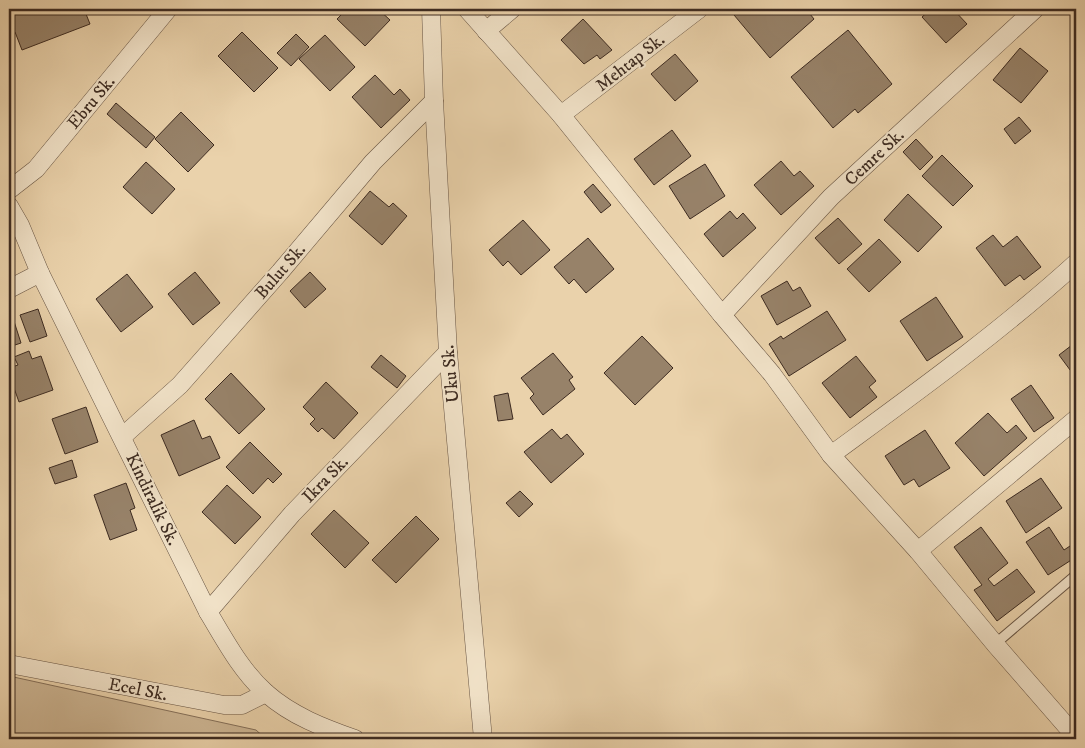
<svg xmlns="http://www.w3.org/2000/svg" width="1085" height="748" viewBox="0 0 1085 748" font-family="'IM FELL DW Pica',serif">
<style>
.green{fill:#cdb694;stroke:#85705a}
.building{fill:#978269;stroke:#3d2b21}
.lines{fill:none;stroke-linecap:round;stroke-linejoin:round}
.service-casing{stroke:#685544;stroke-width:11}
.minor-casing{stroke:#685544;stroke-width:19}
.service{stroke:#f1e2c8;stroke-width:9}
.minor{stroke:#f1e2c8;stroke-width:18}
.labels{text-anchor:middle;stroke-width:4;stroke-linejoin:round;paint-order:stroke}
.street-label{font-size:18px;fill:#3d2b21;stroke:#f1e2c8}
</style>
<rect width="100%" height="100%" fill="#ead2ab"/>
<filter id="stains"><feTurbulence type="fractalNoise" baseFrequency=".004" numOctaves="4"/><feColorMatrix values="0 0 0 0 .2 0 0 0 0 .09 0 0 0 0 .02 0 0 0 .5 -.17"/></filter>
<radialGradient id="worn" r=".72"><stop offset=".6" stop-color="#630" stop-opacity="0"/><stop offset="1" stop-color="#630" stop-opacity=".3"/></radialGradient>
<polygon class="green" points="9,676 256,730 266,739 9,739"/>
<g class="building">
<polygon points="9,9 84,9 90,24 22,50 15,32 11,34 9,28"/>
<polygon points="347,9 378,9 390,20 365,46 337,19"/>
<polygon points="729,9 806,9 814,19 770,58"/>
<polygon points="931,9 953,9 967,24 946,43 922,17"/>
<polygon points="583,19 612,50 600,59 597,55 584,64 561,40"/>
<polygon points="848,30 892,84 858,113 855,109 833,128 791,77"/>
<polygon points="242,32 278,68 254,92 218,56"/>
<polygon points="296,34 309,47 291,66 277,53"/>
<polygon points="325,35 355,67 330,91 299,59"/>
<polygon points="1020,48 1048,71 1021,103 993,80"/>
<polygon points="675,54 698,81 675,101 651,74"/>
<polygon points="375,75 394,95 400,89 410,100 381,128 352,97"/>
<polygon points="116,103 155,137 146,148 107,114"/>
<polygon points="181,112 214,145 188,172 155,139"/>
<polygon points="1019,117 1031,131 1015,144 1004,129"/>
<polygon points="672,130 691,156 654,185 634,159"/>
<polygon points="916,139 933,157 920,170 903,152"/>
<polygon points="942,155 973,186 953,206 922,176"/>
<polygon points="781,161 794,176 800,171 814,186 781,215 754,185"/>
<polygon points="146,162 175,189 152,214 123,187"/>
<polygon points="705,164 725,196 690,219 669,186"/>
<polygon points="593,184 611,205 601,213 584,192"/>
<polygon points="370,191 389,207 393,203 407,216 382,245 349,216"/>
<polygon points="908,194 942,227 918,252 884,220"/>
<polygon points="730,211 737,219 743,213 756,228 723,257 704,234"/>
<polygon points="838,218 862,244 839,264 815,238"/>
<polygon points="523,220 550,250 521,275 508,261 503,266 489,250"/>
<polygon points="993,235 1003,247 1017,236 1041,267 1024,280 1020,275 1005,286 976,248"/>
<polygon points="588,238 614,269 586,293 574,279 569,284 554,267"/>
<polygon points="879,239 901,262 869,292 847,269"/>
<polygon points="195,272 220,303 193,325 168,294"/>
<polygon points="310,272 326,289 305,308 290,291"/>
<polygon points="127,274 153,307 121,332 96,299"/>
<polygon points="787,281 793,291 800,287 811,306 777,325 761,296"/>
<polygon points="936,297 963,337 927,361 900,321"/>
<polygon points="38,309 47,336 30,342 20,315"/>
<polygon points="827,311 846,340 789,376 769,344 781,336 783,339"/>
<polygon points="9,312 11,312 21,343 9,347"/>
<polygon points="642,336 673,368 635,405 604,373"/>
<polygon points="1076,342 1076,378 1059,355"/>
<polygon points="29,351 32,359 41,356 53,390 19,402 9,374 9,368 18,365 14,357"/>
<polygon points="553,353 573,377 569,380 575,389 543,415 530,398 534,394 521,378"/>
<polygon points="381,355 406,376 397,388 371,367"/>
<polygon points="856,356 876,381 869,387 877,397 850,418 822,383"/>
<polygon points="231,373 265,409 239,434 205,399"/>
<polygon points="326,382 358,413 334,439 322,428 318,432 310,424 315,419 303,407"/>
<polygon points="1031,385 1054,418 1034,432 1011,399"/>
<polygon points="508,393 513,419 498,421 494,396"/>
<polygon points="86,407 98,442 65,454 52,419"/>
<polygon points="988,413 1007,433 1016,425 1027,438 984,476 955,443"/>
<polygon points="194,420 202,439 210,436 220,458 179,476 161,435"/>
<polygon points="552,429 561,439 567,434 584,454 551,483 524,452"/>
<polygon points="925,430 950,468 919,487 914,479 904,485 885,456"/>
<polygon points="1076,431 1076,444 1070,437"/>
<polygon points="250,442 282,474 273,483 268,478 253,494 226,467"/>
<polygon points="72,460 77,477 55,484 49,468"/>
<polygon points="1041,478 1062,508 1026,533 1006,501"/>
<polygon points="126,483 135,508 130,510 137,530 110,540 94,495"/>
<polygon points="227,485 261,517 235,544 202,512"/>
<polygon points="520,491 533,504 519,517 506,503"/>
<polygon points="334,510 369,543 345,568 311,534"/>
<polygon points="416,516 439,539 396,583 372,560"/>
<polygon points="981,527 1008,563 988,579 994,586 1017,569 1035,592 997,621 974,590 982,585 954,547"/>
<polygon points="1049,527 1064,550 1073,544 1076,549 1076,557 1048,575 1026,542"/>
</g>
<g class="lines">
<g class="service-casing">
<polyline id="service" points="995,644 1076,575"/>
</g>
<g class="minor-casing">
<g id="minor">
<polyline points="431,9 434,101 448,352 483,739"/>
<polyline points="467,9 561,115 722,315 772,374 831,455 918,551 995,644 1076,737"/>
<polyline points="486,31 512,9"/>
<polyline points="561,115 699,9"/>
<polyline points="9,190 36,169 168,9"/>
<path d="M9,206L20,225L40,273L208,612C225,640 241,671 266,693C292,716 324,728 355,739"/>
<polyline points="9,289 40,273"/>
<polyline points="722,315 831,197 1035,9"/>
<polyline points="122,437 180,385 280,272 373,162 434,101"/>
<path d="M831,455C914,394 999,333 1076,263"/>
<polyline points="918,551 1076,419"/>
<polyline points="208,612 292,514 448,352"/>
<polyline points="9,664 224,705 242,705 266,693"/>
</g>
</g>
<use href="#service" class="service"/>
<use href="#minor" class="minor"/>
</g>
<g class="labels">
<g class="street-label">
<text transform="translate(630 62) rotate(-38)" y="6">Mehtap Sk.</text>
<text transform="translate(91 102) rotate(-50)" y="6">Ebru Sk.</text>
<text transform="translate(874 157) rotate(-43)" y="6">Cemre Sk.</text>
<text transform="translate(280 271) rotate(-49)" y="6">Bulut Sk.</text>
<text transform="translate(450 374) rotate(-95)" y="6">Uku Sk.</text>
<text transform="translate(325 479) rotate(-46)" y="6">Ikra Sk.</text>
<text transform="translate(153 499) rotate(64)" y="6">Kindiralik Sk.</text>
<text transform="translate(138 689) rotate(11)" y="6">Ecel Sk.</text>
</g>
</g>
<rect width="1085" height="748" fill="none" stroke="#ead2ab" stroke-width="30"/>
<rect x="10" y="10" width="1065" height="728" fill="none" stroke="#3d2b21" stroke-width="2.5"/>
<rect x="15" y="15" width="1055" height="718" fill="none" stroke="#3d2b21"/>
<rect width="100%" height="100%" filter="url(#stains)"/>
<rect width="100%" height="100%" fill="url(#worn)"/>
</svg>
